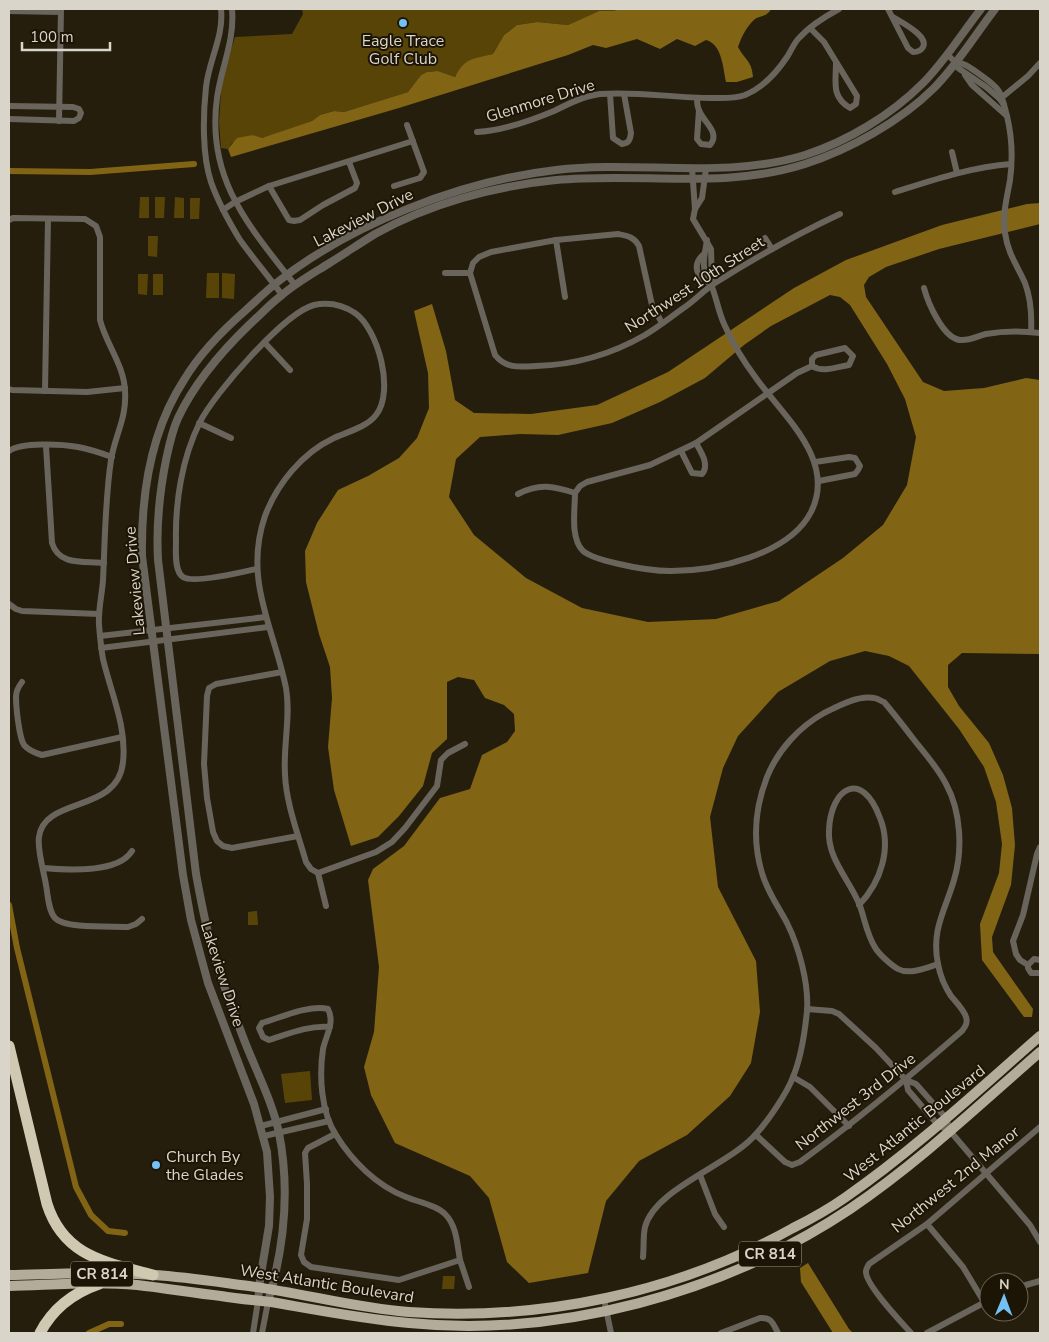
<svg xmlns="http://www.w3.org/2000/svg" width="1049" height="1342" viewBox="0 0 1049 1342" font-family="'Nunito Sans',sans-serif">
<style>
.green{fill:#594408}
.water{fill:#816515;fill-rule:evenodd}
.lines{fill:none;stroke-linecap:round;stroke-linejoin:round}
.canal{stroke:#816515;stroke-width:6}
.minor{stroke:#69655c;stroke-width:6}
.tertiary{stroke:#69655c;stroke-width:8}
.primary{stroke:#b3ac9a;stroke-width:10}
.motorway{stroke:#d1c8b2;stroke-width:11}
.poi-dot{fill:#73c1f5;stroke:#1c1505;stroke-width:2}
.labels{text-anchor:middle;stroke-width:4;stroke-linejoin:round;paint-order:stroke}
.shield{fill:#1c1505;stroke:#a19b8f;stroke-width:1}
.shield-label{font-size:15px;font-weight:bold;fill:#dad5ca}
.poi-label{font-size:16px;fill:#dad5ca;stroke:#1c1505}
.street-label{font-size:16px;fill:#dad5ca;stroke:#1c1505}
</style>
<rect width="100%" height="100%" fill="#251e0d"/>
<g class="green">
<path d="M302,9H622L612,11H599L568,25L537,22L517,25L504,35L493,54C480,57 461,65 455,77L438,71L427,72L421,75L408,92L344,112L334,111L320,115L312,121L270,136L261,138L253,135L232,143L228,149L221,148L219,122L222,78L235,37L292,34L303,14Z"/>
<polygon points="140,197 149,197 149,218 139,218"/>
<polygon points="155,197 165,197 164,218 155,218"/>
<polygon points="175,197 184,198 184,218 174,218"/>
<polygon points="190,198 200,198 199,219 190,219"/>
<polygon points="148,236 158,236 157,257 148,256"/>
<polygon points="207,273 219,273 219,298 206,298"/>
<polygon points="222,273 235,274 234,299 222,298"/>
<polygon points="138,274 148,274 147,295 138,294"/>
<rect x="153" y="274" width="10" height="21"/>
<polygon points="257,911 258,925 248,925 248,912"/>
<polygon points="310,1071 312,1100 285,1103 281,1074"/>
<polygon points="443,1276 455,1276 454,1289 442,1289"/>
</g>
<g class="water">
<path d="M622,9H771C767,17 761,15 755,19C746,27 742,36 738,47C745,60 752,61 753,77L737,82H726C723,68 722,44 706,40L695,46L677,39L660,49L637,39L606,48L593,45L568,55L399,108L231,157L228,149L237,138L253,135L262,138L312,121L320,115L334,111L344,112L408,92L421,75L427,72L438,71L455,77C465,57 474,59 493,54L504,35L517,25L537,22L568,25L599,11H612Z"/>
<path d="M1040,203V224L939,249L886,267L869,277L864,285L866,297L923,382L944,391L984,388L1026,378L1040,380V654L962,653L948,665V687L959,706L989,743L1003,775L1012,808L1015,845L1011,885L992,937L993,952L1033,1009L1032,1017H1024L982,960L980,924L999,873L1002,844L996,802L984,767L959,729L909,666L889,656L865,651L830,661L778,692L738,736L723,768L710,817L718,887L756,961L760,1012L751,1063L730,1096L687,1135L639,1161L606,1201L588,1273L529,1283L507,1262L489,1198L470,1176L395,1143L371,1095L364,1067L374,1032L379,967L368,880L373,869L404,846L440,798L470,789L482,755L507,742L515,731L514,714L504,705L485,698L474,680L458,677L447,682V739L432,753L423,786L399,816L378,837L351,846L334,790L328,747L332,698L330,667L319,634L306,582L305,551L317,523L338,490L368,476L399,458L417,438L429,408L428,373L414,311L432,304L446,351L455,400L474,413L531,414L597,405L668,372L794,288L846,260L942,225L1027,204ZM830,295L840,297L850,305L887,364L905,399L916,437L907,485L883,525L843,558L779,601L716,619L648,622L582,608L526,578L474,535L449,497L456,459L480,437L520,434L558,435L612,423L660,402L705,378L744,345L771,326Z"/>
<polygon points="808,1263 849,1329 853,1333 833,1333 801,1282 800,1268"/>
</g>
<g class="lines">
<g class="canal">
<polyline points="9,171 90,172 194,164"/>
<polyline points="9,905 17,948 76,1187 91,1215 108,1231 125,1233"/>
<polyline points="89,1333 109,1324 121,1324"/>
</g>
<g class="minor">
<path d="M221,9C224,36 209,60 206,87C203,115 202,155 211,182C218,202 229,222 240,240C253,258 268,276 282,295"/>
<path d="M232,9C235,40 221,68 217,98C206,179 249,226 295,285"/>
<path d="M888,9L908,48L913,52C917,52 921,51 923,47C929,36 901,22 893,17"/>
<polyline points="9,11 60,12"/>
<path d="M810,28L824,42L857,96L856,104L850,108C831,97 836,82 836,63"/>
<polyline points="947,54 955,62 958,68 986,87 1000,99 1004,105"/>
<path d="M955,62C966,63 973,70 982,76C1002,90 1001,93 1007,116C1012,137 1013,158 1010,180C1007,198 1002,215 1005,233C1008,254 1017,265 1025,283C1031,299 1032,314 1031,332"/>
<polyline points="965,75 972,85 1007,116"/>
<path d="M610,94L613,138L622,144C629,143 630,140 631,133L624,94"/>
<path d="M697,98C697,102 697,106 699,110C703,122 721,132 710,145L701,144L697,139L699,110"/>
<polyline points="1000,99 1028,76 1040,63"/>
<polyline points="9,106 73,107 79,109 81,113 79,118 74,121 9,119"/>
<polyline points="59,121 61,9"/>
<path d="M477,132C503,131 530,121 554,111C568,104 584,96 600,94C637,91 674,98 711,98C722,98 734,99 745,95C762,88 777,72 787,57C791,51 794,43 799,38C811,25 824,17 839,9"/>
<polyline points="952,152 957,173"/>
<polyline points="692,168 695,209 693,219 711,249 712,284"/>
<polyline points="269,186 289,220 294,221 300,220 323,205 355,188 357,183 349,162"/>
<polyline points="394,186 420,178 424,172 407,125"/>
<path d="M895,192C933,180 971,167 1011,164"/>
<polyline points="695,209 702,198 706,169"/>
<polyline points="223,210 235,202 269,186 413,141"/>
<path d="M9,220L13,218L85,219L96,226L100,237V320C106,344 124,365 125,391C127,418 115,435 111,460C105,500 105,540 103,580C102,595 98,610 99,625C100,637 101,648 103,659C111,693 127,727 123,762C118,814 44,796 39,837C37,850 44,872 46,885C48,895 48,910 55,918C65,929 112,926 128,927L136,924L142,919"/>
<polyline points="765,238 772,249"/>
<polyline points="556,240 565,297"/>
<path d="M704,254C691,265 697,279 711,284"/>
<polyline points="445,273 470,273"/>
<path d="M470,273L495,355C506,369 520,367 536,366C574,365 612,354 645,335C657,328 670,318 682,309C693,302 703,291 715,283C755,258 797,234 840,214"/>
<path d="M470,273L473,263L479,257L491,252L556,240L618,234C628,236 634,237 639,246L652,305L662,323"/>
<path d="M924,288C928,303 943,338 960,340C969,341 978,336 986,334C1003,331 1023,331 1040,333"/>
<polyline points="265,343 290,370"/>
<polyline points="9,389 12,390 87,392 125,388"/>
<polyline points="45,391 48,219"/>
<polyline points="199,423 231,438"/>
<path d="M46,446L52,543C59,566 83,561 104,563"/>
<path d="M9,451C21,442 62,444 78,447C89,449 101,453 112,457"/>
<path d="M681,451L692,473L702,474C710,465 701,452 696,443"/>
<polyline points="815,462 849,457 855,458 860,466 858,470 855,474 819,481"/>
<path d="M575,493C575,510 570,538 583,551C590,557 610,562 619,564C636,568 653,571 671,571C715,571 789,555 811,512C837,460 783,416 756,378C744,362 733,344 725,326C719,314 717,300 712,287C710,279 704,275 704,266C703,257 706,249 707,240"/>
<path d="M518,494C539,483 553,486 575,493L580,486L587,482L650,465L696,443L797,373L812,366V359L816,355L845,348L853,356L849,365C836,367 823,373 812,366"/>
<path d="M256,569C243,572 193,584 183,577C174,571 176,551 176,542C175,502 182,458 200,422C214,394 284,313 314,305C328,302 343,305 355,313C378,329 395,391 376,415C367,427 347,432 334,438C302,453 277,484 265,516C243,580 274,628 286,688C291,716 283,746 285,774C286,803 298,834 306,862L311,869L318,873L326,906"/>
<polyline points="9,604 16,609 22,611 99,614"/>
<polyline points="100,636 266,617"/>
<polyline points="101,648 268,627"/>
<polyline points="282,672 216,684 209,688 207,696 204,764 207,798 213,832 217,841 223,846 232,848 298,836"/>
<path d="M22,682C18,687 16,691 16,697C16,707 19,737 24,745C29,751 35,753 42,755L122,737"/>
<path d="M43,868C66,870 118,874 132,851"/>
<polyline points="318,873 376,852 392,842 405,828 437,786 441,760 448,753 465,744"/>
<path d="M859,905C881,882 892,848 880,818C862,769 831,787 829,830C827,859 850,880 860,906C865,920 867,936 876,949C880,955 891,965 898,969C909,975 926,968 938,964"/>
<polyline points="1040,960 1034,959 1028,965 1028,968 1031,973 1040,973"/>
<polyline points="1028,965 1020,960 1016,954 1013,941 1023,915 1037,854 1040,847"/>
<polyline points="807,1009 832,1011 839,1014 876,1048 906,1080 916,1084 946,1118 950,1131 1030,1225 1040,1242"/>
<path d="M330,1027C309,1025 288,1034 269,1040L263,1037L259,1028L262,1023C279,1018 311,1004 328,1009C335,1023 326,1035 323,1049C319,1076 321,1112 336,1135C352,1161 377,1186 406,1197C418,1202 436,1205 445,1214C457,1226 457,1244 460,1260L399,1280L311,1267L304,1262L301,1255L307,1219V1184L305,1153L308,1148L335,1134"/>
<polyline points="793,1077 810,1087 849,1126"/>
<polyline points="906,1080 908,1090 938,1125 950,1131"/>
<polyline points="261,1126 326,1109"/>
<polyline points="264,1136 329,1121"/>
<polyline points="700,1175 715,1214 724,1227"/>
<polyline points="927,1224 963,1267 984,1302"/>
<path d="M643,1257C644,1247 643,1236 645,1227C655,1188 730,1165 756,1134C768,1121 787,1093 793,1077C801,1058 805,1031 807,1011C809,984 799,947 787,923C778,906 767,891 762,873C752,840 755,808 767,777C778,750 799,727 824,713C838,706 858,695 874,698C877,698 881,701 884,702C895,715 905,728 915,741C926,755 938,768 946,784C961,811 963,851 954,880C945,911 931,930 938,964C940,975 945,987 951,996C956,1002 964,1010 966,1017C968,1023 965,1027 962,1031C909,1077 856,1121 800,1162L792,1165L785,1162L756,1135"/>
<polyline points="460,1260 469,1287"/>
<polyline points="1019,1287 1040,1281"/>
<polyline points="604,1299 611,1333"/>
<polyline points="253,1333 258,1301"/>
<polyline points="262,1333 268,1302"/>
<path d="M721,1333L760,1318C772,1317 773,1324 778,1333"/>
<path d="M911,1333C902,1323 864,1283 866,1271C866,1269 868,1266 869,1264L927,1224L1040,1127"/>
<polyline points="927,1333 989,1300"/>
</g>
<g class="tertiary">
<path d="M258,1301L260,1280L269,1226L270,1197L267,1152L254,1104L208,983L191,920L183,875L142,556C141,495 150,432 184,380C200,353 223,330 246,310C256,301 265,292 275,284C350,224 461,181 556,170C638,160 724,180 805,155C848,141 891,115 923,83C945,61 962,33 981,9"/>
<path d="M268,1302C284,1248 290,1189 279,1133C272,1100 255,1069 243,1037C233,1010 222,983 214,955C206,929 201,901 196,874L158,560C156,524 159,495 166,460C169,446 172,431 178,418C195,382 221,352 249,325C260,315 270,304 282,295C296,283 312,274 328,264C344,254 359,244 375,234C429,204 494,186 556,180C639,172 724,190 805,164C849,150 901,121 934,88C957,65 975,35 995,9"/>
</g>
<g class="primary">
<path d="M9,1275C57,1274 106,1271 154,1275C186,1277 218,1282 249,1286C303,1293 354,1308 409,1312C542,1321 677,1293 793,1228C811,1219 829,1209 846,1197C915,1149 977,1091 1040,1036"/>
<path d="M9,1286C51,1285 95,1281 137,1285C165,1288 193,1293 221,1296C237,1299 254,1300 271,1302C317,1310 362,1319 409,1323C560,1338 724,1293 850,1209C918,1163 978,1106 1040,1052"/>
</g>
<g class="motorway">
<path d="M9,1046L47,1204C64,1257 106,1262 153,1275"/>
<path d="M40,1333C53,1308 73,1293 99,1284"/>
</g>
</g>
<g class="poi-dot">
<circle cx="403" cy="23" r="5"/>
<circle cx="156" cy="1165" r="5"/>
</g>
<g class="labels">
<g class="shield">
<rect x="739" y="1241.5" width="62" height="25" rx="4"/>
<rect x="71" y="1261.5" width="62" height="25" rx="4"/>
</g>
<g class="shield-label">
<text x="770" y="1259">CR 814</text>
<text x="102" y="1279">CR 814</text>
</g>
<g class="poi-label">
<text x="403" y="46">Eagle Trace<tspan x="403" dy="18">Golf Club</tspan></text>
<text x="166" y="1162" text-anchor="start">Church By<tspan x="166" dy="18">the Glades</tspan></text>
</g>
<g class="street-label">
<text transform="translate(540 100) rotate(-17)" y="6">Glenmore Drive</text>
<text transform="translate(363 217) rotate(-27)" y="6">Lakeview Drive</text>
<text transform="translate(694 284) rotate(-33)" y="6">Northwest 10th Street</text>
<text transform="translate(134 581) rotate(-95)" y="6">Lakeview Drive</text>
<text transform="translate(223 974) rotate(72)" y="6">Lakeview Drive</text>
<text transform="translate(855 1101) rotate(-38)" y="6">Northwest 3rd Drive</text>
<text transform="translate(914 1123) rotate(-39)" y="6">West Atlantic Boulevard</text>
<text transform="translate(955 1179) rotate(-39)" y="6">Northwest 2nd Manor</text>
<text transform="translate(327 1283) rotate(9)" y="6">West Atlantic Boulevard</text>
</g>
</g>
<rect width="1049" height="1342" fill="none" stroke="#dad5ca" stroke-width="20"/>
<g transform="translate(1004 1297) rotate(1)"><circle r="24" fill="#1c1505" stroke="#686254"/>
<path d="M0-4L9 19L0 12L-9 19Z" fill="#73c1f5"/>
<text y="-8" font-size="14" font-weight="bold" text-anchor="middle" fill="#dad5ca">N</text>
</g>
<path d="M22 42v8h88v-8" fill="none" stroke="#dad5ca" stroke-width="2.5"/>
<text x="30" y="42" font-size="15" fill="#dad5ca" stroke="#1c1505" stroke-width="4" paint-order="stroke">100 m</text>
</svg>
